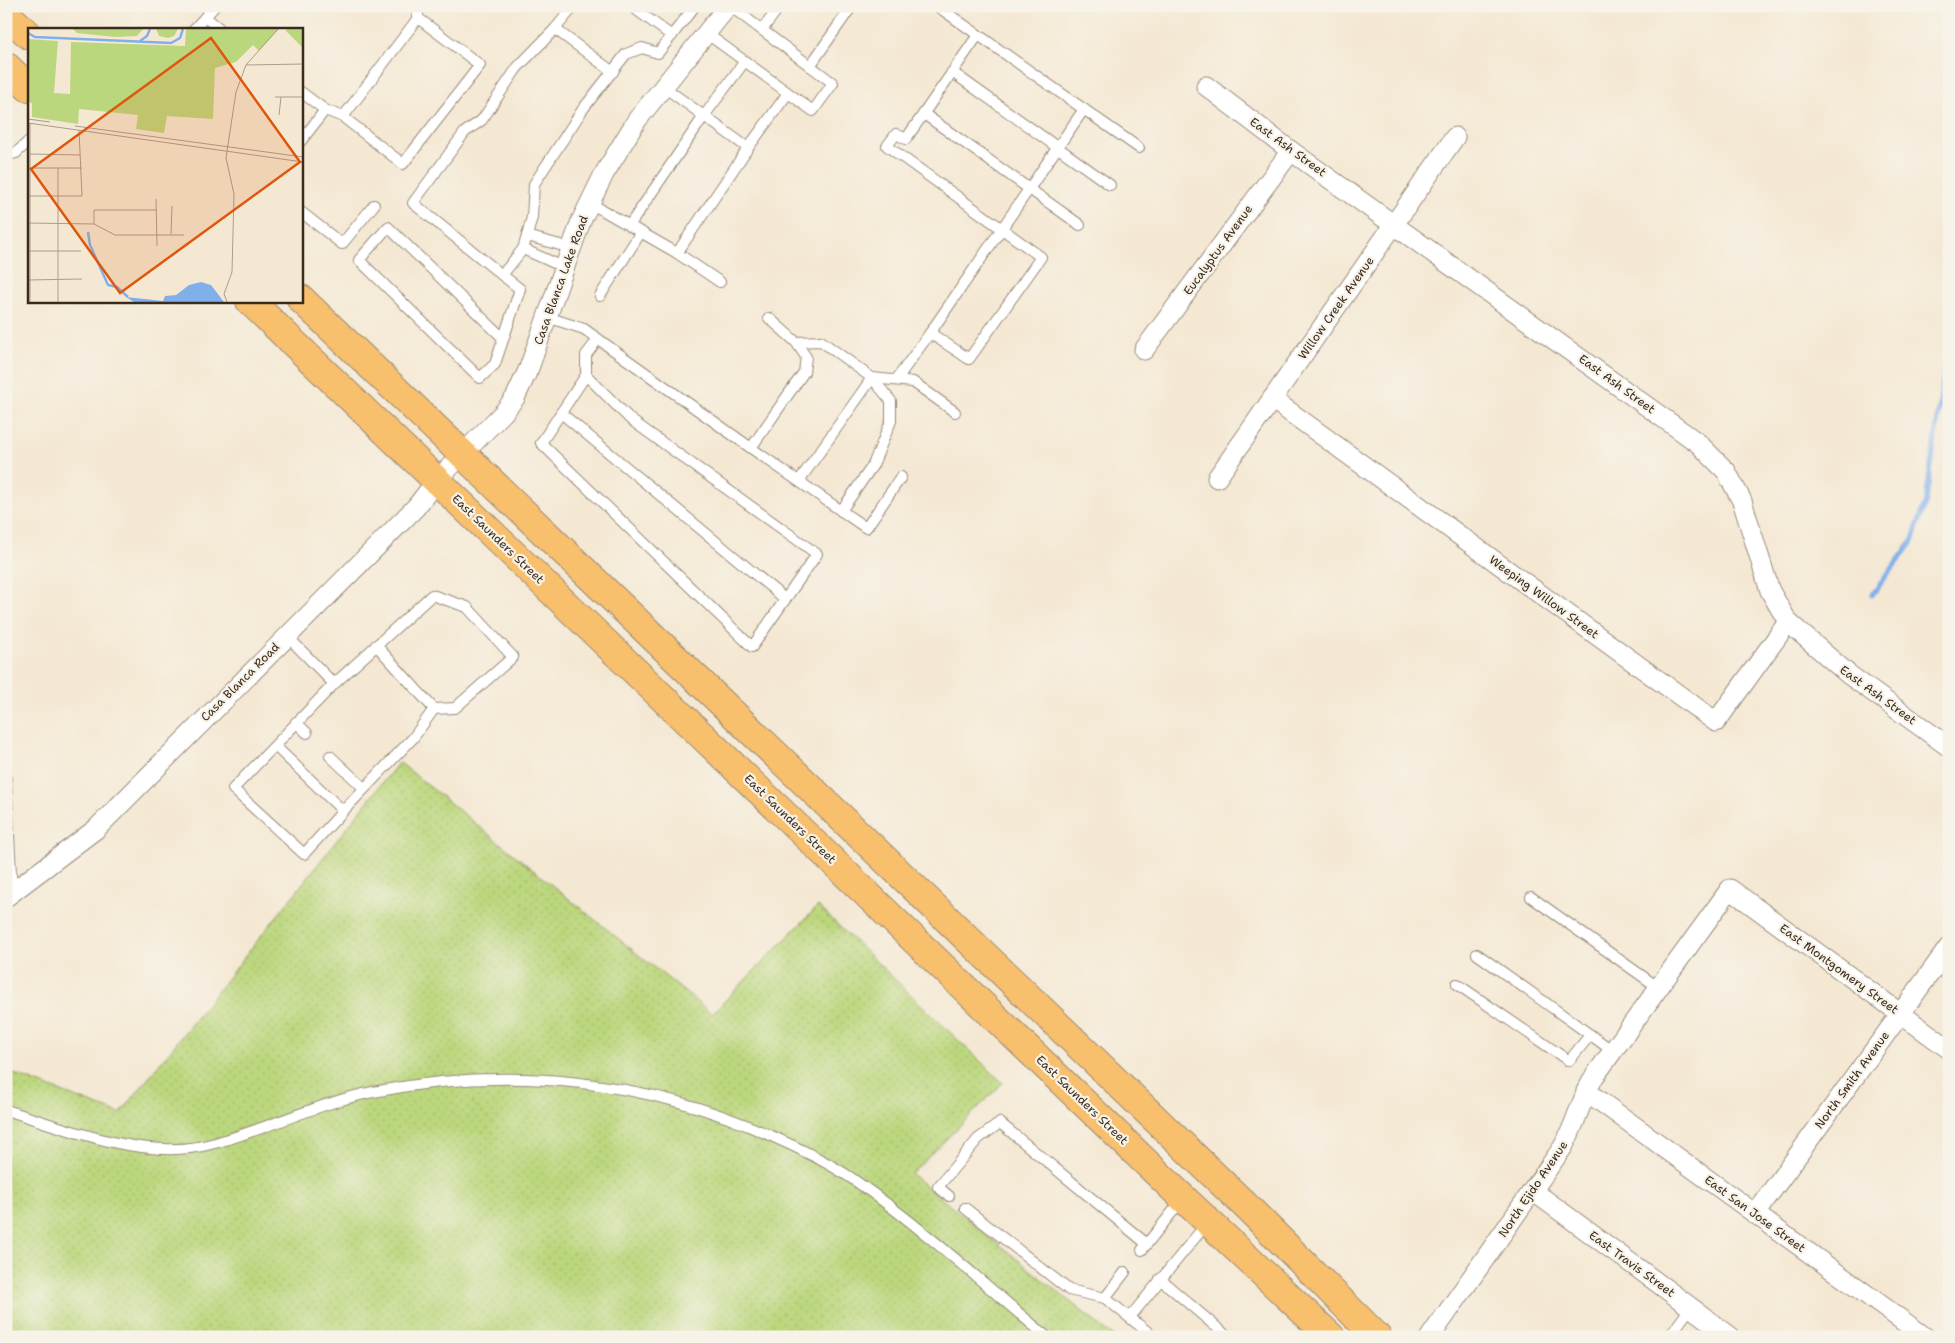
<svg xmlns="http://www.w3.org/2000/svg" width="1955" height="1343" viewBox="0 0 1955 1343" font-family="'Shantell Sans',sans-serif">
<style>
.grass{fill:url(#grass-dots);stroke:#7b804e}
.lines{fill:none;stroke-linecap:round;stroke-linejoin:round}
.stream{stroke:#80b0eb;stroke-width:5}
.service-casing{stroke:#988978;stroke-width:12}
.minor-casing{stroke:#988978;stroke-width:21}
.primary-casing{stroke:#988978;stroke-width:30}
.service{stroke:#fff;stroke-width:10}
.minor{stroke:#fff;stroke-width:19}
.primary{stroke:#f8bf6c;stroke-width:28}
.labels{text-anchor:middle;stroke-width:4.5;stroke-linejoin:round;paint-order:stroke}
.street-label{font-size:12px;fill:#3b2a1e;stroke:#f7f3e8}
.inset-river{fill:none;stroke:#80b0eb;stroke-width:2.5}
.inset-road{fill:none;stroke:#aa9c8b;stroke-width:1}
.view{fill:#df570d;fill-opacity:0.15;stroke:#df570d;stroke-width:2.5}
.inset-edge{fill:none;stroke:#3b2a1e;stroke-width:2.5}
</style>
<defs>
<pattern id="grass-dots" width="8" height="8" patternUnits="userSpaceOnUse" patternTransform="scale(1.25)"><rect width="8" height="8" fill="#bbd77d"/><path d="M2 2h.1M6 6h.1" fill="none" stroke="#a2b96c" stroke-width="1.8" stroke-linecap="round"/></pattern>
</defs>
<rect width="100%" height="100%" fill="#f7f3e8"/>
<filter id="ink" filterUnits="userSpaceOnUse"><feTurbulence type="fractalNoise" baseFrequency=".02" numOctaves="2"/><feDisplacementMap in="SourceGraphic" scale="10" xChannelSelector="R" yChannelSelector="G"/><feConvolveMatrix kernelMatrix="1 2 1 2 8 2 1 2 1" color-interpolation-filters="sRGB"/></filter>
<filter id="wash" filterUnits="userSpaceOnUse"><feTurbulence type="fractalNoise" baseFrequency=".0096" numOctaves="4" result="noise"/><feDisplacementMap in="SourceGraphic" scale="20" xChannelSelector="R" yChannelSelector="G"/><feGaussianBlur stdDeviation="1.12" result="paint"/><feColorMatrix in="noise" values="0 0 0 0 0 0 0 0 0 0 0 0 0 0 0 0 0 1.4 0 .05"/><feComposite in="paint" operator="in"/></filter>
<g filter="url(#wash)">
<rect width="100%" height="100%" fill="#f4e8d3"/>
<polygon class="grass" points="399,762 712,1014 818,906 1003,1083 911,1174 1114,1337 6,1337 6,1071 120,1114"/>
<g class="lines">
<g class="stream">
<polyline points="1944,6 1949,43"/>
<polyline points="1872,595 1912,542 1926,501 1949,340"/>
</g>
</g>
</g>
<g filter="url(#ink)">
<g class="lines">
<g class="service-casing">
<g id="service">
<polyline points="418,6 418,18 343,117 403,164 480,65 418,18"/>
<polyline points="631,6 672,36"/>
<polyline points="937,6 1139,148"/>
<polyline points="205,17 220,29"/>
<polyline points="194,29 215,6"/>
<polyline points="555,29 613,72"/>
<polyline points="762,30 780,6"/>
<polyline points="706,33 813,111 833,83 730,6"/>
<polyline points="810,66 852,6"/>
<polyline points="952,72 1110,185"/>
<polyline points="664,87 748,148"/>
<polyline points="301,92 325,110 301,141"/>
<polyline points="325,110 343,117"/>
<polyline points="924,114 1080,225"/>
<polyline points="6,155 16,153 29,141"/>
<polyline points="590,203 677,253 720,282"/>
<polyline points="301,212 342,244 374,205"/>
<polyline points="629,226 704,116 745,61"/>
<polyline points="527,236 532,217 534,184 583,109 626,54 642,48 658,53 695,6"/>
<polyline points="523,249 502,275 413,203 465,132 482,120 517,68 555,29 574,6"/>
<polyline points="677,253 748,148 788,93"/>
<polyline points="563,267 523,249 527,236 571,248"/>
<polyline points="502,275 520,289 495,364 480,378 359,260 388,227 503,338"/>
<polyline points="600,296 641,232"/>
<polyline points="547,317 584,329 751,448 804,372 806,357 796,342 769,318"/>
<polyline points="930,333 1084,109"/>
<polyline points="796,342 821,341 872,378 891,401 891,421 873,465 841,511"/>
<polyline points="586,375 631,420 817,554 752,647 541,443 586,375 586,355 598,339"/>
<polyline points="872,378 913,382 955,412"/>
<polyline points="896,380 930,333 969,359 1041,257 887,146 896,134 906,139 978,35"/>
<polyline points="561,413 785,599"/>
<polyline points="751,448 866,528 901,477"/>
<polyline points="799,481 872,378"/>
<polyline points="287,636 334,684 432,595 467,607 513,657 455,708 434,709 376,645"/>
<polyline points="296,722 307,733"/>
<polyline points="275,746 343,811 304,854 233,789 334,684"/>
<polyline points="330,756 364,788"/>
<polyline points="6,779 12,893"/>
<polyline points="343,811 413,738 434,709"/>
<polyline points="1531,897 1659,988"/>
<polyline points="1477,954 1613,1051"/>
<polyline points="1457,984 1569,1061 1590,1035"/>
<path d="M6,1110C68,1129 146,1162 211,1144C266,1130 317,1103 373,1092C511,1065 650,1079 778,1139C805,1151 833,1165 857,1182C924,1229 984,1284 1047,1337"/>
<polyline points="949,1196 938,1187 978,1139 1000,1123 1147,1244"/>
<polyline points="965,1208 1069,1290 1105,1298"/>
<polyline points="1142,1250 1182,1200"/>
<polyline points="1125,1272 1105,1298 1154,1337"/>
<polyline points="1160,1279 1228,1337"/>
<polyline points="1130,1317 1208,1222"/>
<polyline points="1669,1337 1691,1307"/>
</g>
</g>
<g class="minor-casing">
<g id="minor">
<polyline points="1206,86 1291,151 1698,443 1726,471 1742,501 1770,591 1788,622 1848,674 1949,747"/>
<polyline points="1144,350 1291,151"/>
<polyline points="1272,399 1716,722 1788,622"/>
<polyline points="1217,478 1455,137"/>
<polyline points="6,897 96,829 416,507 437,480 503,413 515,398 529,368 581,221 604,174 637,120 728,6"/>
<polyline points="1586,1091 1925,1337"/>
<polyline points="1533,1191 1731,1337"/>
<polyline points="1755,1214 1949,947"/>
<path d="M1430,1337L1563,1147C1576,1124 1581,1099 1594,1077L1730,889L1949,1049"/>
</g>
</g>
<g class="primary-casing">
<g id="primary">
<polyline points="6,14 29,35"/>
<polyline points="6,66 29,88"/>
<polyline points="301,299 1247,1207 1377,1337"/>
<polyline points="250,301 1183,1198 1331,1337"/>
</g>
</g>
<use href="#service" class="service"/>
<use href="#minor" class="minor"/>
<use href="#primary" class="primary"/>
</g>
</g>
<g class="labels">
<g class="street-label">
<text transform="translate(1288 147) rotate(36)" y="4">East Ash Street</text>
<text transform="translate(1218 250) rotate(-54)" y="4">Eucalyptus Avenue</text>
<text transform="translate(561 280) rotate(-70)" y="4">Casa Blanca Lake Road</text>
<text transform="translate(1336 308) rotate(-55)" y="4">Willow Creek Avenue</text>
<text transform="translate(1617 384) rotate(36)" y="4">East Ash Street</text>
<text transform="translate(498 539) rotate(44)" y="4">East Saunders Street</text>
<text transform="translate(1544 597) rotate(36)" y="4">Weeping Willow Street</text>
<text transform="translate(240 682) rotate(-45)" y="4">Casa Blanca Road</text>
<text transform="translate(1878 695) rotate(36)" y="4">East Ash Street</text>
<text transform="translate(790 819) rotate(44)" y="4">East Saunders Street</text>
<text transform="translate(1839 969) rotate(36)" y="4">East Montgomery Street</text>
<text transform="translate(1852 1080) rotate(-54)" y="4">North Smith Avenue</text>
<text transform="translate(1082 1100) rotate(44)" y="4">East Saunders Street</text>
<text transform="translate(1533 1189) rotate(-56)" y="4">North Ejido Avenue</text>
<text transform="translate(1755 1214) rotate(36)" y="4">East San Jose Street</text>
<text transform="translate(1632 1264) rotate(36)" y="4">East Travis Street</text>
</g>
</g>
<g transform="translate(28 28)">
<rect width="275" height="275" fill="#f4e8d3"/>
<path d="M45,1H44H115L109,8L87,9L49,5ZM128,1H150L146,8L140,10L131,8ZM158,1H251L231,23L225,17L208,34L187,40L185,91L139,88L136,105L108,101L110,87L51,81L50,96L4,89V75L0,74V11L30,13L26,65L42,66L43,14L157,18ZM259,1H275V20L258,3Z" fill="#bbd77d"/>
<path d="M173,254L183,257L196,274H106L98,269L135,273L137,268L148,267L161,257Z" fill="#80b0eb"/>
<path class="inset-river" d="M0,5L7,9L143,15L152,10L155,1M112,13L119,8L122,1M60,204L62,217L80,257L89,259L100,269"/>
<path class="inset-road" d="M218,37L275,36M247,69H275M251,87L253,69M0,91L22,94M0,95L275,134M47,98L275,129M2,126L52,127M0,140H54M0,168H54L51,102M128,171L129,218M0,195L66,196L87,207H156M66,196V182H129M143,206L144,178M0,223H53M0,252L54,251M2,274V95M30,274V140M199,274L196,266L204,244L206,166L198,130L208,64L218,37L250,1"/>
<path class="view" d="M183,10L272,134L92,265L3,141Z"/>
<rect width="275" height="275" class="inset-edge"/>
</g>
<rect width="1955" height="1343" fill="none" stroke="#f7f3e8" stroke-width="25"/>
</svg>
